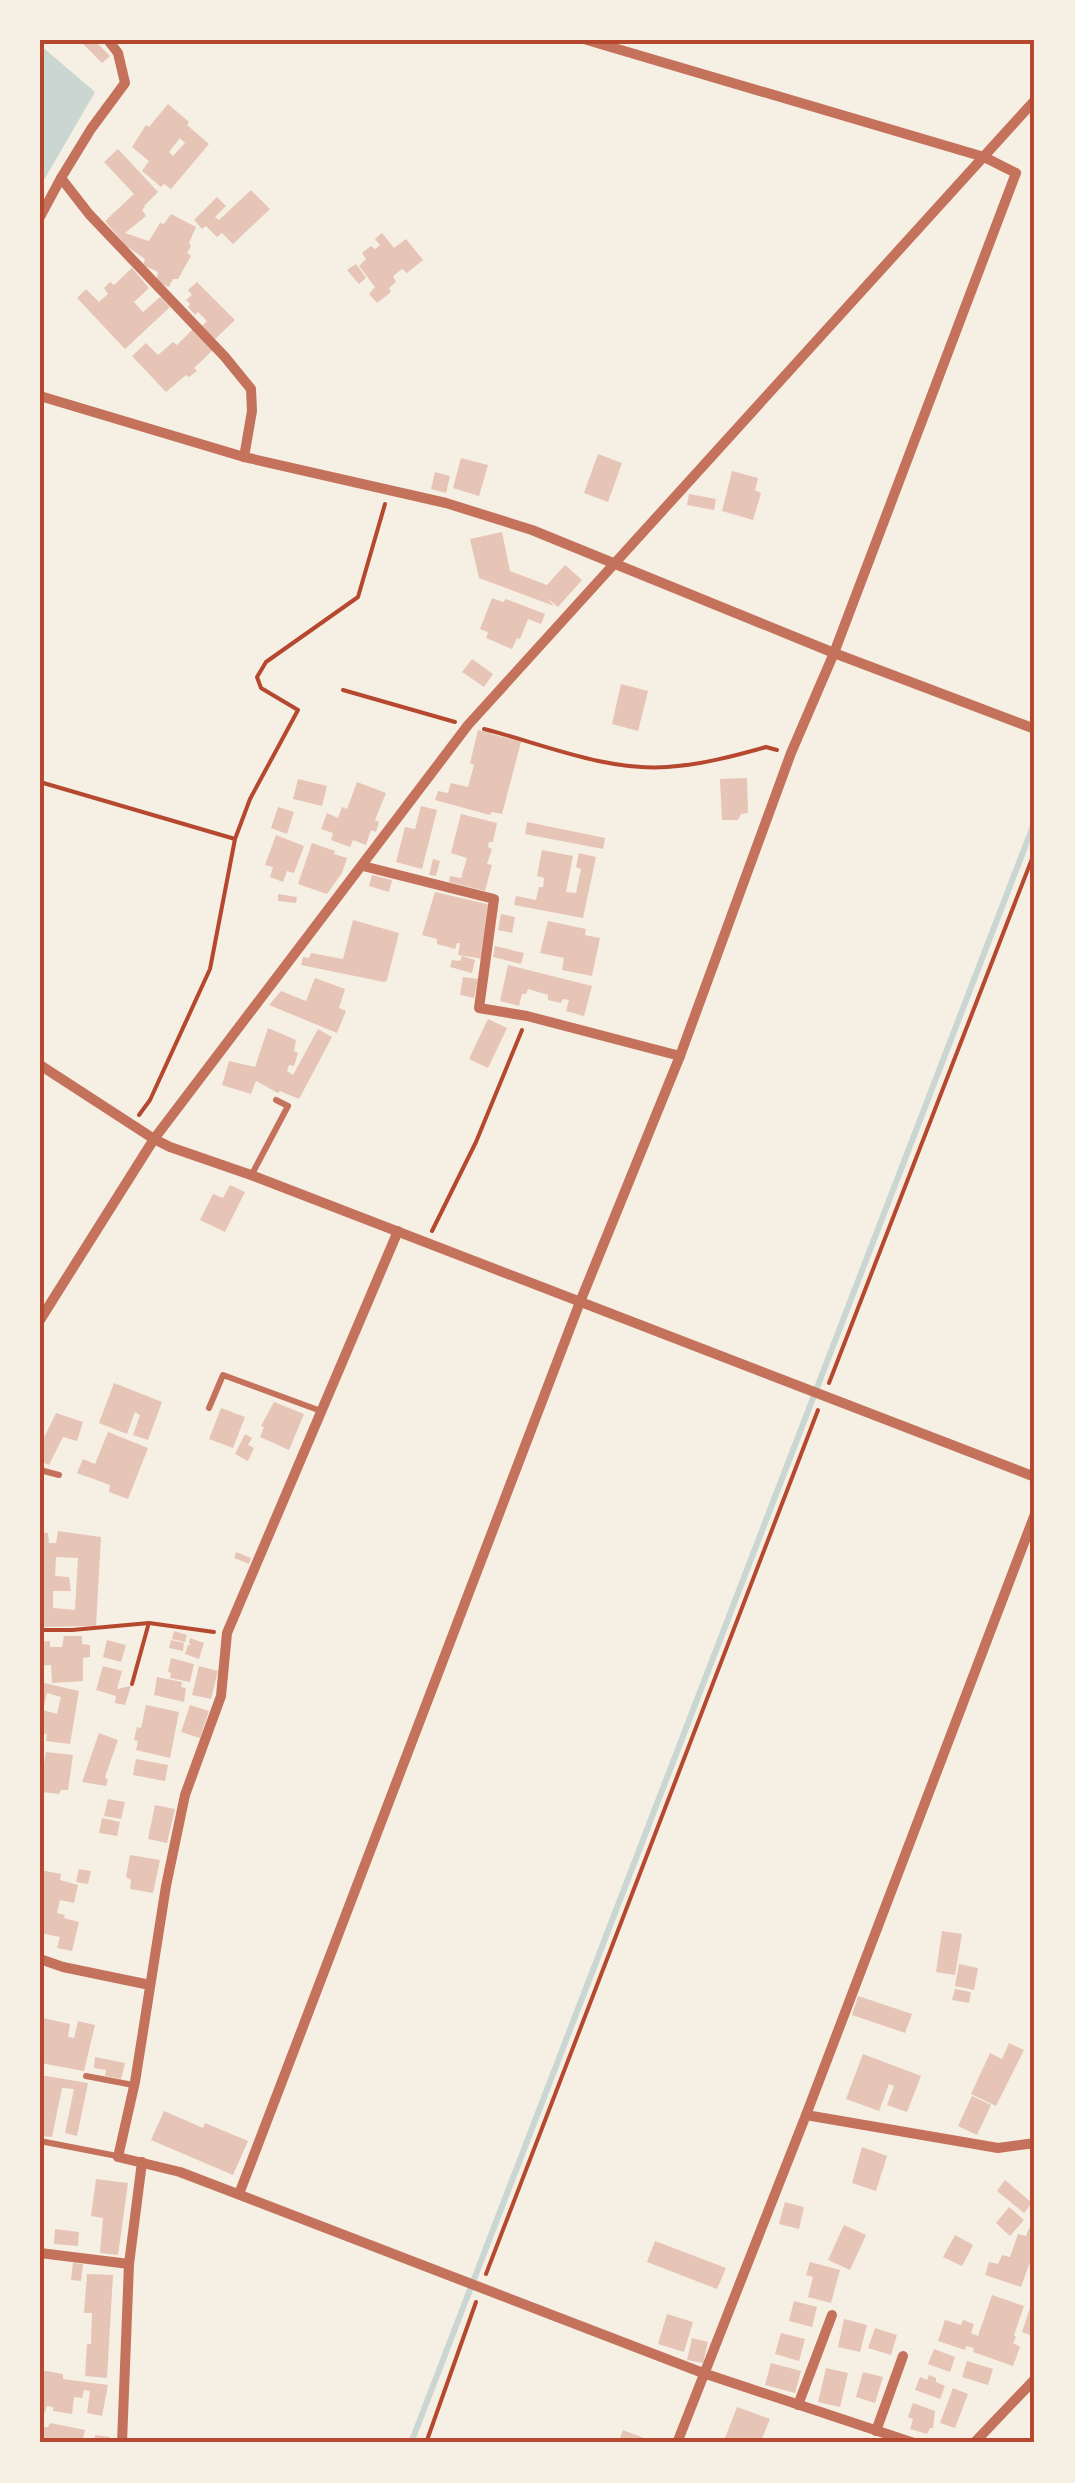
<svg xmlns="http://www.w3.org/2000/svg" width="1075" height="2483" viewBox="0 0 1075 2483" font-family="Figtree,sans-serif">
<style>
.water{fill:#c9d6d2}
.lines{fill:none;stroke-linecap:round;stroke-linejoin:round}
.stream{stroke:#c9d6d2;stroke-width:6}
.building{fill:#e6c5b7;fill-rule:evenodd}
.path{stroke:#b5482f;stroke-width:4}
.service{stroke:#c5725c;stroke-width:6}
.minor{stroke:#c5725c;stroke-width:10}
.neatline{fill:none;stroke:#b5482f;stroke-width:4}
</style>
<rect width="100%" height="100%" fill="#f6efe4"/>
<polygon class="water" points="40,45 95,92 40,187"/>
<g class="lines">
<polyline class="stream" points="411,2443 1035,821"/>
</g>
<g class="building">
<polygon points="86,40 94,40 110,56 102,63 83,44"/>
<path d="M168,104L189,122L187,125L209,144L171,189L164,184L161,187L142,171L149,161L132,147L146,125L149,127ZM180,138L185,143L173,156L169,152Z"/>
<polygon points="118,149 158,192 144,206 145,207 142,210 146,216 125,233 149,241 160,223 164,224 171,214 196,227 189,243 191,246 187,253 191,256 178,279 173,279 169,287 156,282 158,272 143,265 145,259 125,245 105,221 134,194 104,162"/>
<polygon points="251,190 270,209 233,244 222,233 217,237 206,226 202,229 194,220 217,197 226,206 215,217 219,220"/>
<polygon points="382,233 394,248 406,239 423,260 407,273 402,269 393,276 396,282 389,288 391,292 377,303 369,294 375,287 359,266 366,259 362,253 371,246 375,249 380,245 375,239"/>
<polygon points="356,264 366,278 359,284 347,270"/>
<polygon points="132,268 149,288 134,302 143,312 160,297 170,307 125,349 77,298 86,289 99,302 108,294 104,288 110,282 114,285"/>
<polygon points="197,282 235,320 215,339 202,326 207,321 198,312 195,315 188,307 190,304 186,300 192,295 188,290"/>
<polygon points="193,329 213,350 194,368 197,371 189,377 186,375 166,392 132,356 146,343 158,355 173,342 177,345"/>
<polygon points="598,454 622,463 608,502 584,493"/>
<polygon points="461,458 488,465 479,496 453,488"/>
<polygon points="732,471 758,478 755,490 761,493 753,520 722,511"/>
<polygon points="435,472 450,476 446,493 431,489"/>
<polygon points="689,494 716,499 714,510 687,505"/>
<polygon points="502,532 510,571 547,585 565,565 582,580 558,607 547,598 554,606 479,578 470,539"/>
<polygon points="492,598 503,602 506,599 545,614 541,624 528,619 520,639 517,638 512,649 486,638 488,632 480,629"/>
<polygon points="472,659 493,674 484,687 462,672"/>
<polygon points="621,684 648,691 638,731 612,724"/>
<polygon points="478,730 521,742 502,814 492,812 490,815 435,800 438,791 448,793 451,783 468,787 474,765 470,763"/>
<polygon points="747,778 748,813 741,814 738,820 722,820 720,779"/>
<polygon points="298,779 327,786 322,806 293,799"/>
<polygon points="357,782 386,793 375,820 379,822 376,832 371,830 366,845 353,840 350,847 331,840 333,833 321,829 327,813 338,818 342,807 347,809"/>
<polygon points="421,806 437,810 422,869 396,862 405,827 415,829"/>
<polygon points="278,807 294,812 287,834 271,828"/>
<polygon points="461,814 497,823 493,842 489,842 488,847 492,849 487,864 492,865 485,891 449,882 450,876 461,878 467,858 451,853"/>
<polygon points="527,822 605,838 603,849 525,834"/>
<polygon points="276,835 304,846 294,873 287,871 283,882 270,877 273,867 265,865"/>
<polygon points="312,843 335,851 334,854 347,858 342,873 327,894 298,884"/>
<polygon points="542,850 573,856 566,892 576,893 581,869 576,867 579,853 596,857 583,918 514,905 516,896 536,900 539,887 543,887 544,878 537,876"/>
<polygon points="433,859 440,861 436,876 429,875"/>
<polygon points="372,875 392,880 389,892 369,886"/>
<polygon points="435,892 491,905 483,959 458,955 460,943 457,943 455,949 437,944 437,939 422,935"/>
<polygon points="278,894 297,897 296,903 278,901"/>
<polygon points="501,914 515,917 512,933 498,930"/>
<polygon points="353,920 399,933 387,980 384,982 301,965 303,957 309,958 311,953 343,959"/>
<polygon points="548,921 586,929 585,935 600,938 592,976 562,970 564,958 540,953"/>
<polygon points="495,946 524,953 521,964 493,957"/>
<polygon points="462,956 475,960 472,973 450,967 452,960 460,961"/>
<polygon points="508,965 592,986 584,1016 566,1011 569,1000 563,999 561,1003 548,1000 548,995 528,989 526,994 522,994 519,1006 500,1001"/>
<polygon points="463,977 478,979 474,998 460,995"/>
<polygon points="315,978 345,989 339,1008 346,1011 337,1033 269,1005 281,991 306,1001"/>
<polygon points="488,1019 507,1028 488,1068 469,1059"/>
<polygon points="268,1028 296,1040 294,1051 298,1053 294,1066 289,1065 287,1071 293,1075 318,1029 332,1037 299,1099 280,1091 278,1093 256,1081 251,1094 222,1085 229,1061 255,1067"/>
<polygon points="230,1185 245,1192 225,1232 200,1220 213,1194 223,1198"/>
<polygon points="114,1383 162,1402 148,1440 133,1435 140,1415 135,1412 127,1434 99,1423"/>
<polygon points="274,1402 304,1414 289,1450 260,1437 264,1427 261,1426"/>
<polygon points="221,1408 245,1417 233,1448 209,1439"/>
<polygon points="56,1413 83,1422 77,1441 63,1437 49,1465 40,1461 40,1446"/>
<polygon points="108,1432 148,1448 128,1499 109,1492 110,1485 77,1473 83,1459 95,1464"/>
<polygon points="245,1434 252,1438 248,1445 254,1448 248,1461 235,1454"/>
<path d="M58,1531L101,1537L96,1626L40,1627V1533H48L49,1543H56ZM56,1557L78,1558L75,1610L53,1608V1591H71L69,1577L55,1576Z"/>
<polygon points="236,1552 251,1558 249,1564 234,1558"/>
<polygon points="174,1631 187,1635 185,1642 172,1639"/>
<polygon points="64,1636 82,1636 82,1644 90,1645 90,1657 83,1658 83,1681 52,1683 51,1665 40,1666 40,1642 50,1641 50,1647 62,1647"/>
<polygon points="190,1638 204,1643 199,1659 185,1654 188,1645 191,1645 189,1643"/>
<polygon points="107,1640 126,1645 121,1662 103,1657"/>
<polygon points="171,1640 184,1643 183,1651 169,1648"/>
<polygon points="171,1658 194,1664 190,1682 170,1678 171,1673 168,1672"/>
<polygon points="103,1666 122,1671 117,1689 131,1686 125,1705 115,1703 116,1696 96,1690"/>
<polygon points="199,1666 218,1671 211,1699 192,1695"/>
<polygon points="157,1677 182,1682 181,1687 186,1688 184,1702 154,1695"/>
<path d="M44,1683L79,1691L70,1744L46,1741L47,1734L40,1733V1692H42ZM47,1693L61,1697L57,1714L43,1710Z"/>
<polygon points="146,1705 179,1712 170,1758 136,1750 138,1741 134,1740 137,1727 141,1728"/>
<polygon points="190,1705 209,1711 200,1738 181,1732"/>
<polygon points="99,1733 118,1740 105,1777 108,1780 106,1786 82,1782"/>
<polygon points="46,1752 73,1755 68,1790 61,1790 59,1794 42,1792 40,1785 40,1764 44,1763"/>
<polygon points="136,1759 168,1765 165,1781 133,1775"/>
<polygon points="108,1799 125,1802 121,1819 104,1816"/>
<polygon points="155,1805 175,1809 167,1843 148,1839"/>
<polygon points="102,1818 120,1822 117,1836 99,1833"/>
<polygon points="130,1855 160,1860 153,1893 130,1889 131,1880 126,1877"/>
<polygon points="79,1869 91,1871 88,1884 76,1882"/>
<polygon points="40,1870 61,1874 60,1880 78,1885 74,1903 60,1900 57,1913 65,1915 64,1918 79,1922 72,1951 57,1948 60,1937 40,1933"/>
<polygon points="942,1931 962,1934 955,1975 936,1972"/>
<polygon points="959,1964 978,1968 974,1990 955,1986"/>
<polygon points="955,1989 971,1992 969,2003 952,2000"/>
<polygon points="858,1996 912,2014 905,2033 852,2015"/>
<polygon points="43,2018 70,2024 68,2037 74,2038 78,2021 95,2025 84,2071 40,2063 40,2032"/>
<polygon points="1009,2043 1024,2050 996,2106 971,2094 990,2053 1002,2059"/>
<polygon points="863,2054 921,2076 907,2112 887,2105 894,2086 889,2084 879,2111 846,2099"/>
<polygon points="95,2057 125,2063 121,2079 105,2076 106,2070 94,2068"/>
<polygon points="40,2075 88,2083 77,2136 65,2133 74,2089 62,2088 52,2137 40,2136"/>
<polygon points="972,2096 991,2105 977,2135 958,2126"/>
<polygon points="164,2111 203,2128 205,2123 248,2141 233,2175 151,2140"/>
<polygon points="862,2147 887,2156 876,2191 852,2183"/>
<polygon points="96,2179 128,2183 118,2255 100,2253 103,2218 91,2216"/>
<polygon points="1005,2180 1032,2203 1024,2213 997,2191"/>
<polygon points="785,2202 804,2207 799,2229 779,2224"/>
<polygon points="1009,2207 1024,2220 1010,2236 996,2223"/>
<polygon points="844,2225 866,2235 850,2270 828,2260"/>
<polygon points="1029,2228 1035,2230 1035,2263 1030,2262 1021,2287 985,2275 989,2262 998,2264 1002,2255 1010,2257 1018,2234 1026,2236"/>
<polygon points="55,2229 79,2232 78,2246 54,2244"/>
<polygon points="955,2235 973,2245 962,2266 943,2257"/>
<polygon points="655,2241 726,2268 717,2289 647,2262"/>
<polygon points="810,2262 840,2270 831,2303 808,2297 813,2277 806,2275"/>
<polygon points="73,2263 83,2264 81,2281 71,2280"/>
<polygon points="87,2274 113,2275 107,2378 85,2376 87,2344 91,2344 92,2313 84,2313"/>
<polygon points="992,2295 1024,2306 1014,2335 1016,2337 1013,2343 1020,2347 1013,2366 973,2352 974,2348 966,2346 965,2350 938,2341 945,2320 961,2325 963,2320 974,2324 971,2333 978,2336"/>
<polygon points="794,2301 817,2307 812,2327 789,2321"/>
<polygon points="1032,2302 1035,2303 1035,2337 1022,2332"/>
<polygon points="667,2314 693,2322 684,2352 658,2344"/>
<polygon points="844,2319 867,2325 860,2352 838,2347"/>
<polygon points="875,2328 897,2335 891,2355 868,2348"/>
<polygon points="781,2333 805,2339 799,2361 775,2354"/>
<polygon points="692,2338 708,2342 703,2363 687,2360"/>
<polygon points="934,2349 955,2357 950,2372 928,2364"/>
<polygon points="967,2361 993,2369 988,2385 962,2377"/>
<polygon points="771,2363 801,2371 795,2393 765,2385"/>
<polygon points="826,2368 848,2373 840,2407 818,2402"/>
<polygon points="40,2370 63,2374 63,2379 108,2385 102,2416 87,2413 90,2391 84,2390 82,2398 74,2397 72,2414 53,2411 53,2407 47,2406 44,2414 40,2414"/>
<polygon points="863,2372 883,2377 875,2403 856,2397"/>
<polygon points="929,2375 936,2378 936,2382 945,2386 940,2399 915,2390 920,2377 927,2380"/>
<polygon points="953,2388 968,2394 955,2428 940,2423"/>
<polygon points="913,2403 935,2411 933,2428 930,2428 927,2434 910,2429 913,2419 908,2417"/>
<polygon points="737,2407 770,2419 760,2443 723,2443"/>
<polygon points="50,2423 85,2430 82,2443 46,2443 42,2440 44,2427 48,2427"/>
<polygon points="623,2430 657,2443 618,2443"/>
<polygon points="95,2435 110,2437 110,2443 94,2443"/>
</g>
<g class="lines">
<g class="path">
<polyline points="343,690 455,722"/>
<path d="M484,729C543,744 604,771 667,767C700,765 734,756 766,747L777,750"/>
<polyline points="40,782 235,839 250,799 298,710 261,688 257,677 266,662 358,597 385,504"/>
<polyline points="139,1115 150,1100 210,969 235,839"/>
<polyline points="432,1231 476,1142 522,1030"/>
<polyline points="829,1383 1035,851"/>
<polyline points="40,1630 72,1630 149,1623 214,1632"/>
<polyline points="132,1684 148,1626"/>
<polyline points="486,2274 818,1410"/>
<polyline points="426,2443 476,2302"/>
</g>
<g class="service">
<polyline points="252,1174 288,1106 276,1100"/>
<polyline points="209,1408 223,1375 321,1411"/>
<polyline points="40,1470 59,1475"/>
<polyline points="86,2076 133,2085"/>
<polyline points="40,2141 117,2156"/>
</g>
<g class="minor">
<polyline points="108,40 118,53 125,83 91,129 61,178 89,214 225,357 251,389 252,411 244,457"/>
<polyline points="40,217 61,178"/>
<polyline points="40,396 244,457 446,503 532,530 834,653 1035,729"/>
<polyline points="363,866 494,899 479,1008 527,1016 680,1056"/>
<polyline points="40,1065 154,1139 170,1147 251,1175 1035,1477"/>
<polyline points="398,1231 227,1633 221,1696 185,1795 166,1886 135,2082 118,2157 180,2172 703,2373 914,2443"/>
<polyline points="40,1320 154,1139 468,725 1035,100"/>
<polyline points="40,1959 63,1967 150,1985"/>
<polyline points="806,2115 998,2148 1035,2143"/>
<polyline points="239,2194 580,1302 680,1056 791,753 834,653 1016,173 984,157 587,40"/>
<polyline points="40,2253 129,2264"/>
<polyline points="798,2405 832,2315"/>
<polyline points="876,2431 903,2356"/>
<polyline points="122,2443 129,2264 142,2162"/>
<polyline points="677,2443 806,2115 1035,1514"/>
<polyline points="974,2443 1035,2379"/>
</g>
</g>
<rect width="1075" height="2483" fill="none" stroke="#f6efe4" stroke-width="85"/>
<rect x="42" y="42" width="990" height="2398" class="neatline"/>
</svg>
